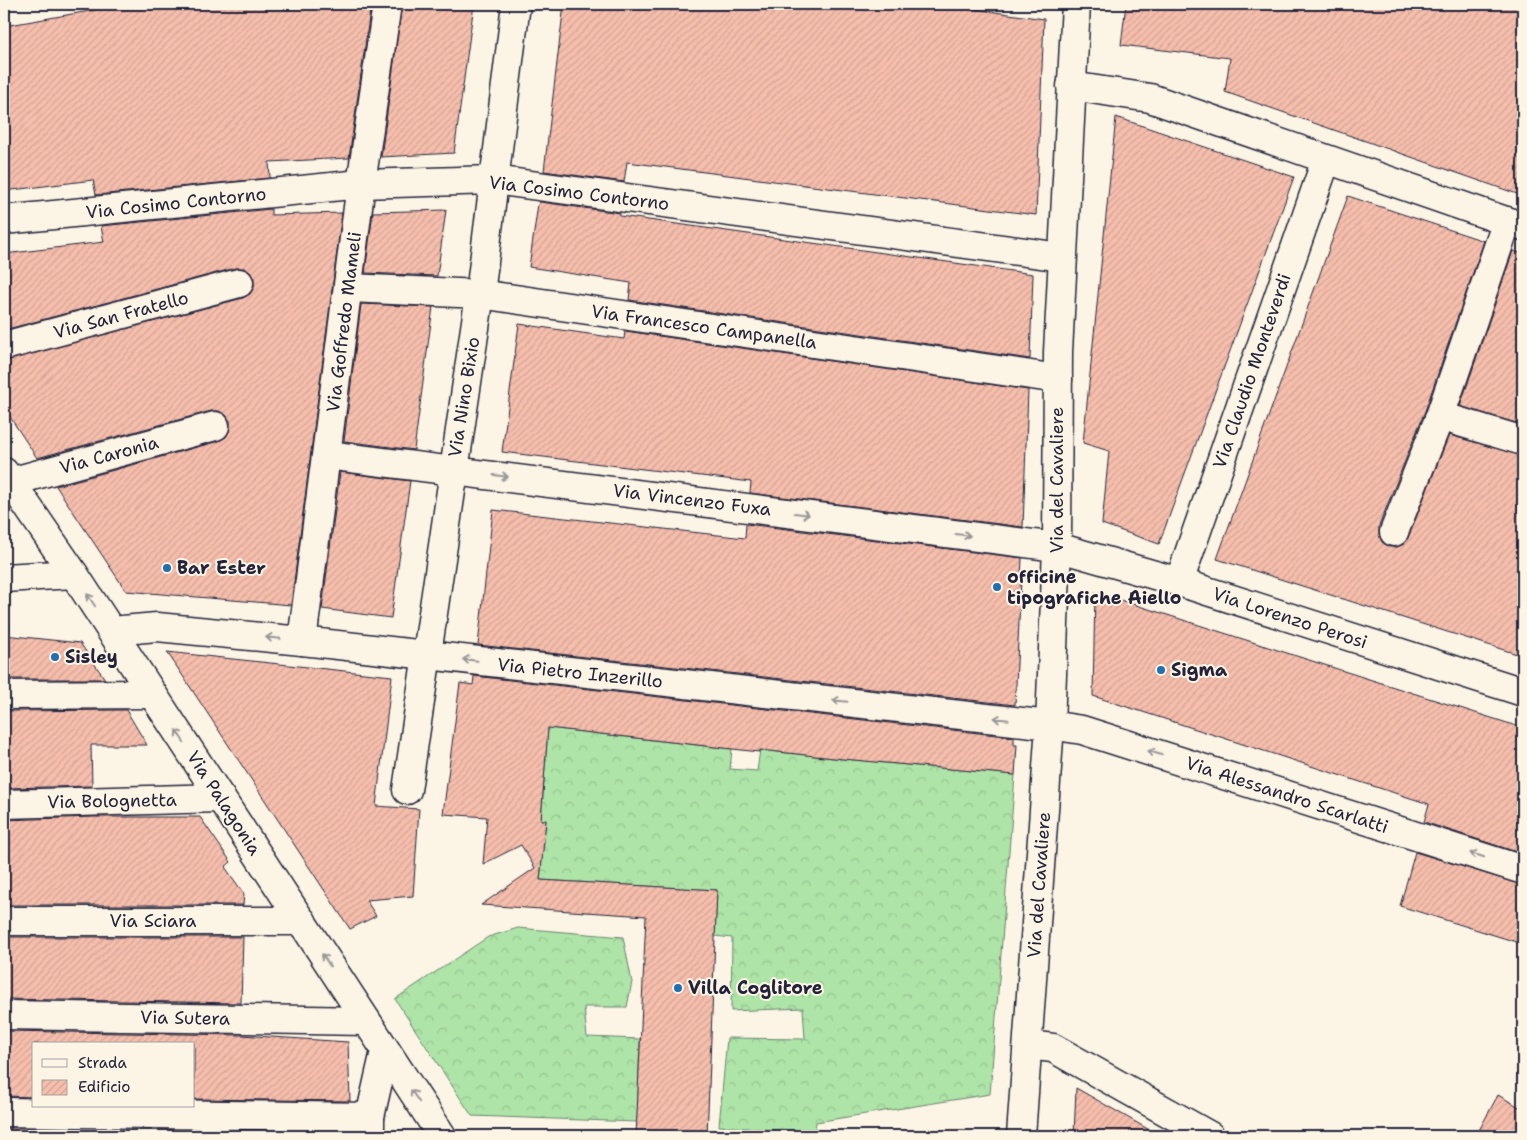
<svg xmlns="http://www.w3.org/2000/svg" width="1527" height="1140" viewBox="0 0 1527 1140" font-family="'Shantell Sans',sans-serif">
<style>
.forest{fill:url(#forest-crowns);stroke:#688371}
.building{fill:url(#building-hatch);stroke:#22223b}
.lines{fill:none;stroke-linecap:round;stroke-linejoin:round}
.minor-casing{stroke:#22223b;stroke-width:31}
.minor{stroke:#fcf5e5;stroke-width:28}
.oneway{stroke:#9a9698}
.poi-dot{fill:#1f6fb2;stroke:#fcf5e5;stroke-width:2}
.labels{text-anchor:middle;stroke-width:4;stroke-linejoin:round;paint-order:stroke}
.street-label{font-size:18px;fill:#22223b;stroke:#fcf5e5}
.poi-label{font-size:18px;font-weight:bold;fill:#22223b;stroke:#fcf5e5;text-anchor:start}
</style>
<defs>
<pattern id="forest-crowns" width="20" height="18" patternUnits="userSpaceOnUse" patternTransform="scale(1.25)"><rect width="20" height="18" fill="#aee4a7"/><path d="M2 6a3 3 0 1 1 6 0M12 15a3 3 0 1 1 6 0" fill="none" stroke="#95c391"/></pattern>
<pattern id="building-hatch" width="6" height="6" patternUnits="userSpaceOnUse" patternTransform="scale(1.25)"><rect width="6" height="6" fill="#f6beac"/><path d="M-1 1l2-2M0 6l6-6M5 7l2-2" fill="none" stroke="#d3a395"/></pattern>
</defs>
<rect width="100%" height="100%" fill="#fcf5e5"/>
<filter id="ink" filterUnits="userSpaceOnUse"><feTurbulence type="fractalNoise" baseFrequency=".02" numOctaves="2"/><feDisplacementMap in="SourceGraphic" scale="10" xChannelSelector="R" yChannelSelector="G"/><feConvolveMatrix kernelMatrix="1 2 1 2 8 2 1 2 1" color-interpolation-filters="sRGB"/></filter>
<g filter="url(#ink)">
<g class="forest">
<polygon points="548,728 732,749 730,769 757,771 760,750 843,759 1015,775 990,1094 816,1122 814,1136 803,1136 803,1132 719,1126 727,1038 805,1039 803,1008 731,1011 732,938 715,936 717,890 540,880 546,820 541,820"/>
<polygon points="518,928 623,937 632,982 627,1007 584,1007 587,1037 640,1039 637,1122 472,1116 395,999 488,937"/>
</g>
<g class="building">
<polygon points="129,4 371,4 349,158 269,162 270,178 96,195 93,180 4,191 4,26"/>
<polygon points="402,4 474,4 454,153 381,157"/>
<polygon points="564,4 939,4 1044,19 1036,215 627,162 624,182 544,171"/>
<polygon points="1126,4 1523,4 1523,196 1225,92 1230,58 1121,45"/>
<polygon points="1116,117 1294,177 1159,544 1102,524 1109,451 1083,443"/>
<polygon points="1348,196 1484,241 1425,411 1379,526 1379,534 1382,542 1389,547 1397,547 1404,544 1408,538 1449,435 1523,456 1523,656 1217,559"/>
<polygon points="540,202 620,213 620,216 1033,274 1030,359 629,300 631,283 529,267 538,204"/>
<polygon points="271,209 271,215 342,213 291,605 126,591 56,486 219,441 226,437 230,430 230,421 226,415 219,411 211,411 37,458 4,408 4,361 243,298 250,294 254,288 254,278 250,272 244,268 235,268 4,330 4,254 104,242 101,226"/>
<polygon points="446,210 437,276 365,273 373,212"/>
<polygon points="1513,251 1523,254 1523,425 1460,406"/>
<polygon points="361,304 433,307 414,450 344,441"/>
<polygon points="519,324 624,339 625,331 1028,390 1023,527 750,493 751,482 502,452"/>
<polygon points="340,472 410,481 391,618 322,609"/>
<polygon points="493,510 745,538 746,524 1022,558 1015,705 478,645"/>
<polygon points="1095,592 1523,728 1523,854 1424,822 1429,804 1093,696"/>
<polygon points="4,635 80,643 105,679 4,679"/>
<polygon points="167,652 392,676 376,806 419,809 413,896 366,900 376,916 350,929"/>
<polygon points="474,676 1014,737 1014,745 1017,745 1015,775 843,759 760,750 759,752 548,728 541,820 546,820 540,880 717,890 707,1136 636,1136 646,916 481,905 535,868 521,845 483,864 487,817 443,814 460,683 473,685"/>
<polygon points="126,710 147,745 91,745 92,786 4,788 4,711"/>
<polygon points="93,817 200,817 231,862 225,867 244,894 243,905 4,905 4,820"/>
<polygon points="1415,852 1523,885 1523,944 1400,906"/>
<polygon points="4,937 243,937 241,1003 4,999"/>
<polygon points="4,1031 241,1035 348,1042 350,1101 194,1099 194,1044 34,1044 34,1097 4,1096"/>
<polygon points="1076,1088 1160,1136 1074,1136"/>
<polygon points="1498,1095 1523,1109 1523,1136 1476,1136"/>
<rect x="4" y="1128" width="30" height="8"/>
<polygon points="194,1130 351,1132 351,1136 194,1136"/>
</g>
<g class="lines">
<g class="minor-casing">
<g id="minor">
<polyline points="1071,86 1150,98 1523,227"/>
<polyline points="4,220 361,184 494,180 1062,257"/>
<polyline points="349,288 480,294 1058,379"/>
<polyline points="4,346 239,283"/>
<polyline points="1440,416 1523,441"/>
<polyline points="327,455 1057,547 1179,582 1523,692"/>
<polyline points="4,472 74,574 442,1136"/>
<polyline points="4,482 10,482 215,426"/>
<polyline points="1394,532 1440,416 1507,221"/>
<polyline points="4,578 74,574"/>
<polyline points="1179,582 1326,160"/>
<polyline points="111,631 157,627 302,641 1050,725 1082,730 1523,870"/>
<polyline points="302,641 361,184 387,4"/>
<polyline points="4,695 152,694"/>
<polyline points="407,790 480,294 516,4"/>
<polyline points="4,804 221,798"/>
<polyline points="4,921 302,921"/>
<polyline points="4,1015 366,1021"/>
<polyline points="1028,1045 1053,1048 1210,1136"/>
<polyline points="4,1112 370,1117"/>
<polyline points="370,1136 370,1117 385,1051"/>
<polyline points="1021,1136 1050,725 1057,547 1058,352 1076,4"/>
</g>
</g>
<use href="#minor" class="minor"/>
</g>
<defs><path id="oneway-shaft" d="M-6 0H5M1.5-3L5.5 0L1.5 3" fill="none" stroke-width="1.6" stroke-linecap="round" stroke-linejoin="round" transform="scale(1.25)"/></defs>
<g class="oneway">
<use href="#oneway-shaft" transform="translate(501 476) rotate(7)"/>
<use href="#oneway-shaft" transform="translate(802 514) rotate(7)"/>
<use href="#oneway-shaft" transform="translate(963 535) rotate(7)"/>
<use href="#oneway-shaft" transform="translate(91 600) rotate(-123)"/>
<use href="#oneway-shaft" transform="translate(273 638) rotate(-174)"/>
<use href="#oneway-shaft" transform="translate(470 660) rotate(-174)"/>
<use href="#oneway-shaft" transform="translate(840 701) rotate(-174)"/>
<use href="#oneway-shaft" transform="translate(1001 719) rotate(-174)"/>
<use href="#oneway-shaft" transform="translate(180 736) rotate(-124)"/>
<use href="#oneway-shaft" transform="translate(1155 753) rotate(-162)"/>
<use href="#oneway-shaft" transform="translate(1477 855) rotate(-162)"/>
<use href="#oneway-shaft" transform="translate(326 960) rotate(-123)"/>
<use href="#oneway-shaft" transform="translate(415 1096) rotate(-124)"/>
</g>
</g>
<g class="poi-dot">
<circle cx="167" cy="568" r="5"/>
<circle cx="997" cy="587" r="5"/>
<circle cx="55" cy="657" r="5"/>
<circle cx="1161" cy="670" r="5"/>
<circle cx="678" cy="988" r="5"/>
</g>
<g class="labels">
<g class="street-label">
<text transform="translate(579 193) rotate(7)" y="6">Via Cosimo Contorno</text>
<text transform="translate(176 203) rotate(-6)" y="6">Via Cosimo Contorno</text>
<text transform="translate(121 315) rotate(-15)" y="6">Via San Fratello</text>
<text transform="translate(344 322) rotate(-83)" y="6">Via Goffredo Mameli</text>
<text transform="translate(704 327) rotate(8)" y="6">Via Francesco Campanella</text>
<text transform="translate(1252 371) rotate(-71)" y="6">Via Claudio Monteverdi</text>
<text transform="translate(464 397) rotate(-81)" y="6">Via Nino Bixio</text>
<text transform="translate(109 455) rotate(-15)" y="6">Via Caronia</text>
<text transform="translate(1057 480) rotate(-90)" y="6">Via del Cavaliere</text>
<text transform="translate(692 500) rotate(7)" y="6">Via Vincenzo Fuxa</text>
<text transform="translate(1290 618) rotate(18)" y="6">Via Lorenzo Perosi</text>
<text transform="translate(580 673) rotate(6)" y="6">Via Pietro Inzerillo</text>
<text transform="translate(1287 795) rotate(18)" y="6">Via Alessandro Scarlatti</text>
<text transform="translate(112 801) rotate(-1)" y="6">Via Bolognetta</text>
<text transform="translate(224 803) rotate(57)" y="6">Via Palagonia</text>
<text transform="translate(1039 885) rotate(-86)" y="6">Via del Cavaliere</text>
<text x="153" y="927">Via Sciara</text>
<text transform="translate(185 1018) rotate(1)" y="6">Via Sutera</text>
</g>
<g class="poi-label">
<text x="177" y="574">Bar Ester</text>
<text x="1007" y="583">officine<tspan x="1007" dy="21">tipografiche Aiello</tspan></text>
<text x="65" y="663">Sisley</text>
<text x="1171" y="676">Sigma</text>
<text x="688" y="994">Villa Coglitore</text>
</g>
</g>
<rect width="1527" height="1140" fill="none" stroke="#fcf5e5" stroke-width="20"/>
<rect x="10" y="10" width="1507" height="1120" fill="none" stroke="#22223b" stroke-width="2" filter="url(#ink)"/>
<rect x="32" y="1042" width="162" height="65" fill="#fcf5e5" stroke="#a5a1a1"/>
<rect x="42" y="1059" width="25" height="8" fill="#fcf5e5" stroke="#a5a1a1"/>
<text x="78" y="1068" font-size="15" fill="#22223b">Strada</text>
<rect x="42" y="1080" width="25" height="15" fill="url(#building-hatch)" stroke="#a5a1a1"/>
<text x="78" y="1092" font-size="15" fill="#22223b">Edificio</text>
</svg>
